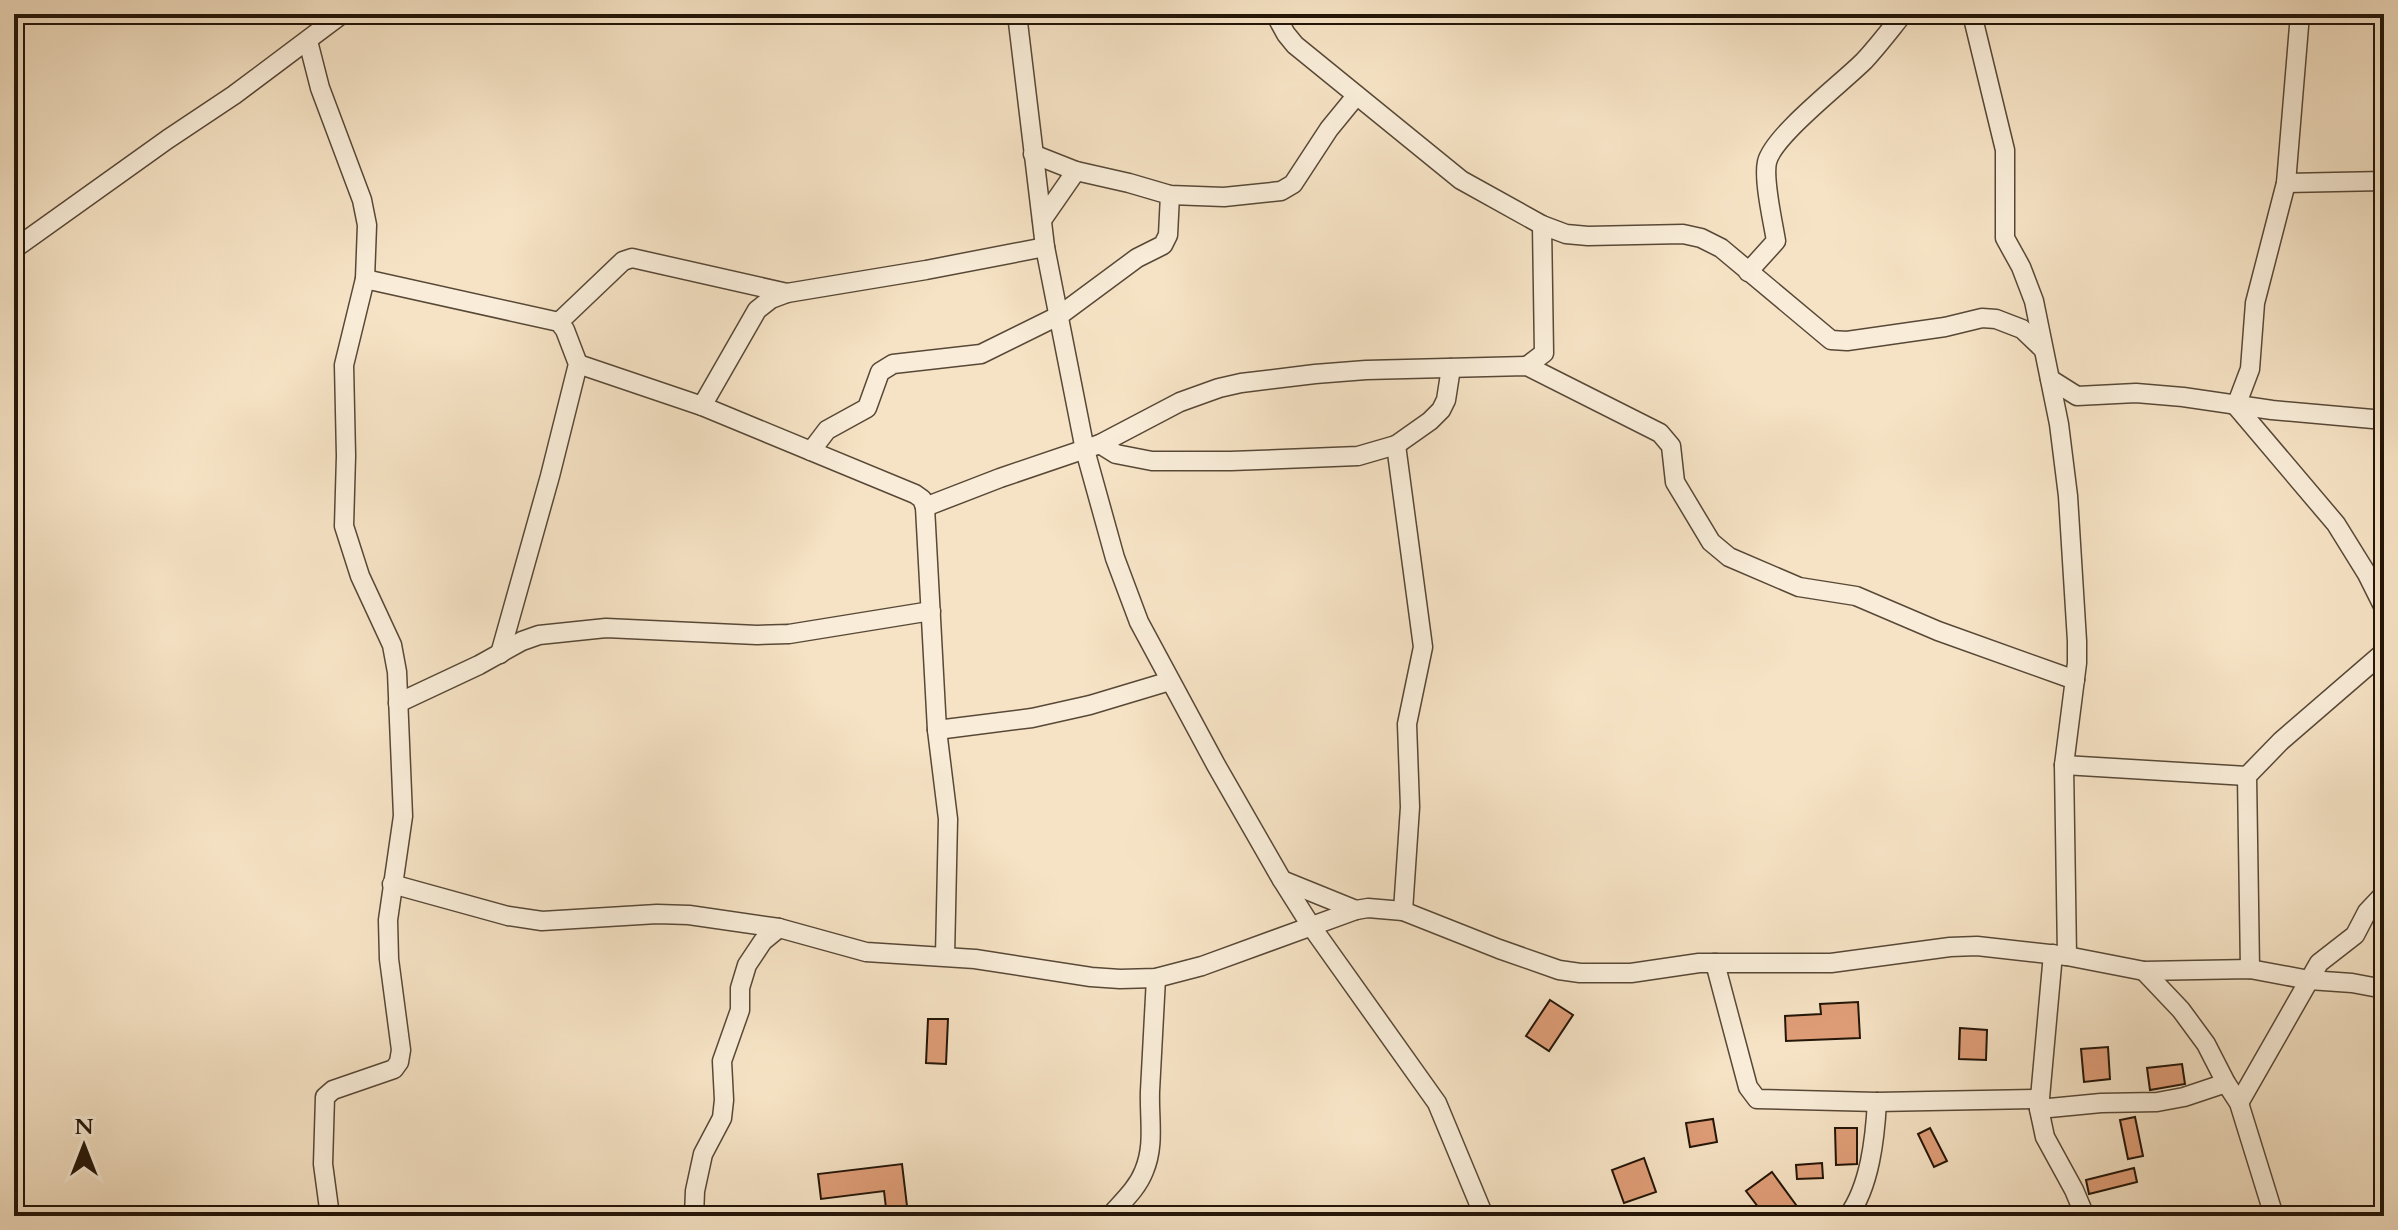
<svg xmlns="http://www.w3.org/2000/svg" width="2398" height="1230" viewBox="0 0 2398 1230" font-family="Cardo,serif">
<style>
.building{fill:#e09e78;stroke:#231508;stroke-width:2}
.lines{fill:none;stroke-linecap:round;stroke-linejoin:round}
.street-casing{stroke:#584837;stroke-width:21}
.street{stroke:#f9edd9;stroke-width:18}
</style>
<rect width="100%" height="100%" fill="#f6e3c5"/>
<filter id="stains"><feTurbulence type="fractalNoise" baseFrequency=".0025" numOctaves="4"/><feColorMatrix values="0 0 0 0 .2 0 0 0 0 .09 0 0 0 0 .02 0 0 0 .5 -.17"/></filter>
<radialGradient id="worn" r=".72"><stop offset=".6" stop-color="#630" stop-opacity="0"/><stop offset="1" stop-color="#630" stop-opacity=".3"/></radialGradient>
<g class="building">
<polygon points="1550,1000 1573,1015 1549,1051 1526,1036"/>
<polygon points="1858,1002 1860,1038 1786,1041 1785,1016 1821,1014 1820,1004"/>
<polygon points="928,1019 948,1019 946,1064 926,1063"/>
<polygon points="1960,1028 1987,1030 1986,1060 1959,1059"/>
<polygon points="2108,1047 2110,1079 2084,1082 2081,1049"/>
<polygon points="2182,1064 2185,1084 2150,1090 2147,1068"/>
<polygon points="2135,1117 2143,1156 2128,1159 2120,1120"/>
<polygon points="1713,1119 1717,1142 1690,1147 1686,1123"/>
<polygon points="1835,1128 1857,1128 1857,1164 1836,1165"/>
<polygon points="1930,1128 1947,1161 1934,1167 1918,1134"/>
<polygon points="1644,1158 1656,1192 1624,1203 1612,1170"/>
<polygon points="1822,1163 1823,1178 1797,1179 1796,1165"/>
<polygon points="902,1164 907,1206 886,1208 884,1191 821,1199 818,1174"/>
<polygon points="2134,1168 2137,1182 2089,1194 2086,1180"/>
<polygon points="1772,1172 1799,1209 1790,1216 1765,1216 1746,1191"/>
</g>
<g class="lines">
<g class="street-casing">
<g id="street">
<polyline points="1017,14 1045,247 1085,450 1115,558 1139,622 1216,765 1282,880 1311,926 1437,1103 1484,1216"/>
<polyline points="1275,14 1286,34 1295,45 1461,180 1542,225 1566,234 1588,236 1683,234 1701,238 1721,248 1831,340 1847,341 1945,327 1982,318 1996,319 2022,329 2043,349"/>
<polyline points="1972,14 2005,150 2005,238 2021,267 2034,301 2059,424 2068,496 2077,641 2077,663 2064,765 2067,956"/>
<polyline points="308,41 320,88 362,200 367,225 365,279 344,365 346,456 344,526 360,576 392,645 397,672 403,816 388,920 389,959 401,1050 399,1062 394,1069 333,1090 325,1097 323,1164 330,1216"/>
<polyline points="1033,154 1076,171 1129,183 1170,195 1224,197 1281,191 1293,184 1329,129 1356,96"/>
<polyline points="2286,183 2384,181"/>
<polyline points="1042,220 1076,171"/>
<polyline points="14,249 168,139 234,95 342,14"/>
<path d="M1748,272L1776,241C1773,222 1763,180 1767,162C1773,136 1842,83 1864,61C1878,46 1890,30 1903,14"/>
<polyline points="365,279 559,322 565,330 578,364 550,476 500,654"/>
<polyline points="559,322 623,261 632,258 787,293"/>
<polyline points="578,364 702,406 915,494 922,499 925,507 937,730 948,819 945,956"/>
<polyline points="1527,366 1544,353 1542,225"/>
<polyline points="2050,379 2077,396 2136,393 2183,397 2272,410 2384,420"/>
<polyline points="702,406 757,310 771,299 787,293 926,270 1045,247"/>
<polyline points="2236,406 2250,369 2255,303 2286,183 2300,14"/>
<polyline points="2236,406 2336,524 2367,574 2384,608"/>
<polyline points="1100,444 1116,454 1152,461 1231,461 1358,456 1396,445 1430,421 1441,410 1446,400 1451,368"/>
<polyline points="1396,445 1423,647 1407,724 1410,807 1403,911"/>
<polyline points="811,451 827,430 867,408 880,372 893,364 981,354 1060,315 1137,258 1163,245 1168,235 1170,195"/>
<polyline points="925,507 1000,478 1100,444 1180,402 1219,388 1241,383 1315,374 1366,370 1527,366 1660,433 1671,446 1675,482 1711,542 1729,557 1799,587 1856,596 1938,631 2075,680"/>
<polyline points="398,703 479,665 522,641 539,635 606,628 757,635 789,634 931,611"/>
<polyline points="937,730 1032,718 1090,705 1170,681"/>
<polyline points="2064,765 2247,776"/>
<polyline points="1282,880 1356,910"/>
<polyline points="392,884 508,916 542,921 657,914 689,915 779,928 866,952 975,959 1091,977 1120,979 1156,978 1202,966 1356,910 1368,908 1403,911 1499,949 1559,970 1580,973 1631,973 1699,963 1831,963 1950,947 1977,946 2067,956 2144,971 2250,969 2309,980 2352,983 2384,989"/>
<polyline points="2053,954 2039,1109 2045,1137 2074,1190 2085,1216"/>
<polyline points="1715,963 1748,1087 1757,1099 1877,1102 2039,1099"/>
<polyline points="2250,969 2247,776 2281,741 2384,652"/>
<polyline points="2144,971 2181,1010 2206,1044 2226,1083 2239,1103 2274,1216"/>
<polyline points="2239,1103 2319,963 2355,935 2367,912 2384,894"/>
<polyline points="2039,1109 2101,1103 2157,1102 2184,1097 2226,1083"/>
<polyline points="14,1215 16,1216"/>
<polyline points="694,1216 695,1191 703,1154 722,1118 724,1100 722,1061 740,1010 740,988 747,965 763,941 779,928"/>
<path d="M1110,1216C1122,1202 1137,1189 1144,1171C1155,1145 1149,1119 1150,1091C1152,1053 1154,1016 1156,978"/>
<path d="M1848,1216C1870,1186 1875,1138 1877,1102"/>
</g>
</g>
<use href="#street" class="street"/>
</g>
<rect width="2398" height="1230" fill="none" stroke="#f6e3c5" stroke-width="48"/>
<rect x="16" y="16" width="2366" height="1198" fill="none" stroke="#231508" stroke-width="4"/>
<rect x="24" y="24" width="2350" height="1182" fill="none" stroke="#231508" stroke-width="2"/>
<g transform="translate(84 1146)" stroke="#f9edd9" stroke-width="6" paint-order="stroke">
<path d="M0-6L14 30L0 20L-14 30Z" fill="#231508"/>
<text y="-12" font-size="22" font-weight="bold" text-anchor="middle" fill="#231508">N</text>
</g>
<rect width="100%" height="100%" filter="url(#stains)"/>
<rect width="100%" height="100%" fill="url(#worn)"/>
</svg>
